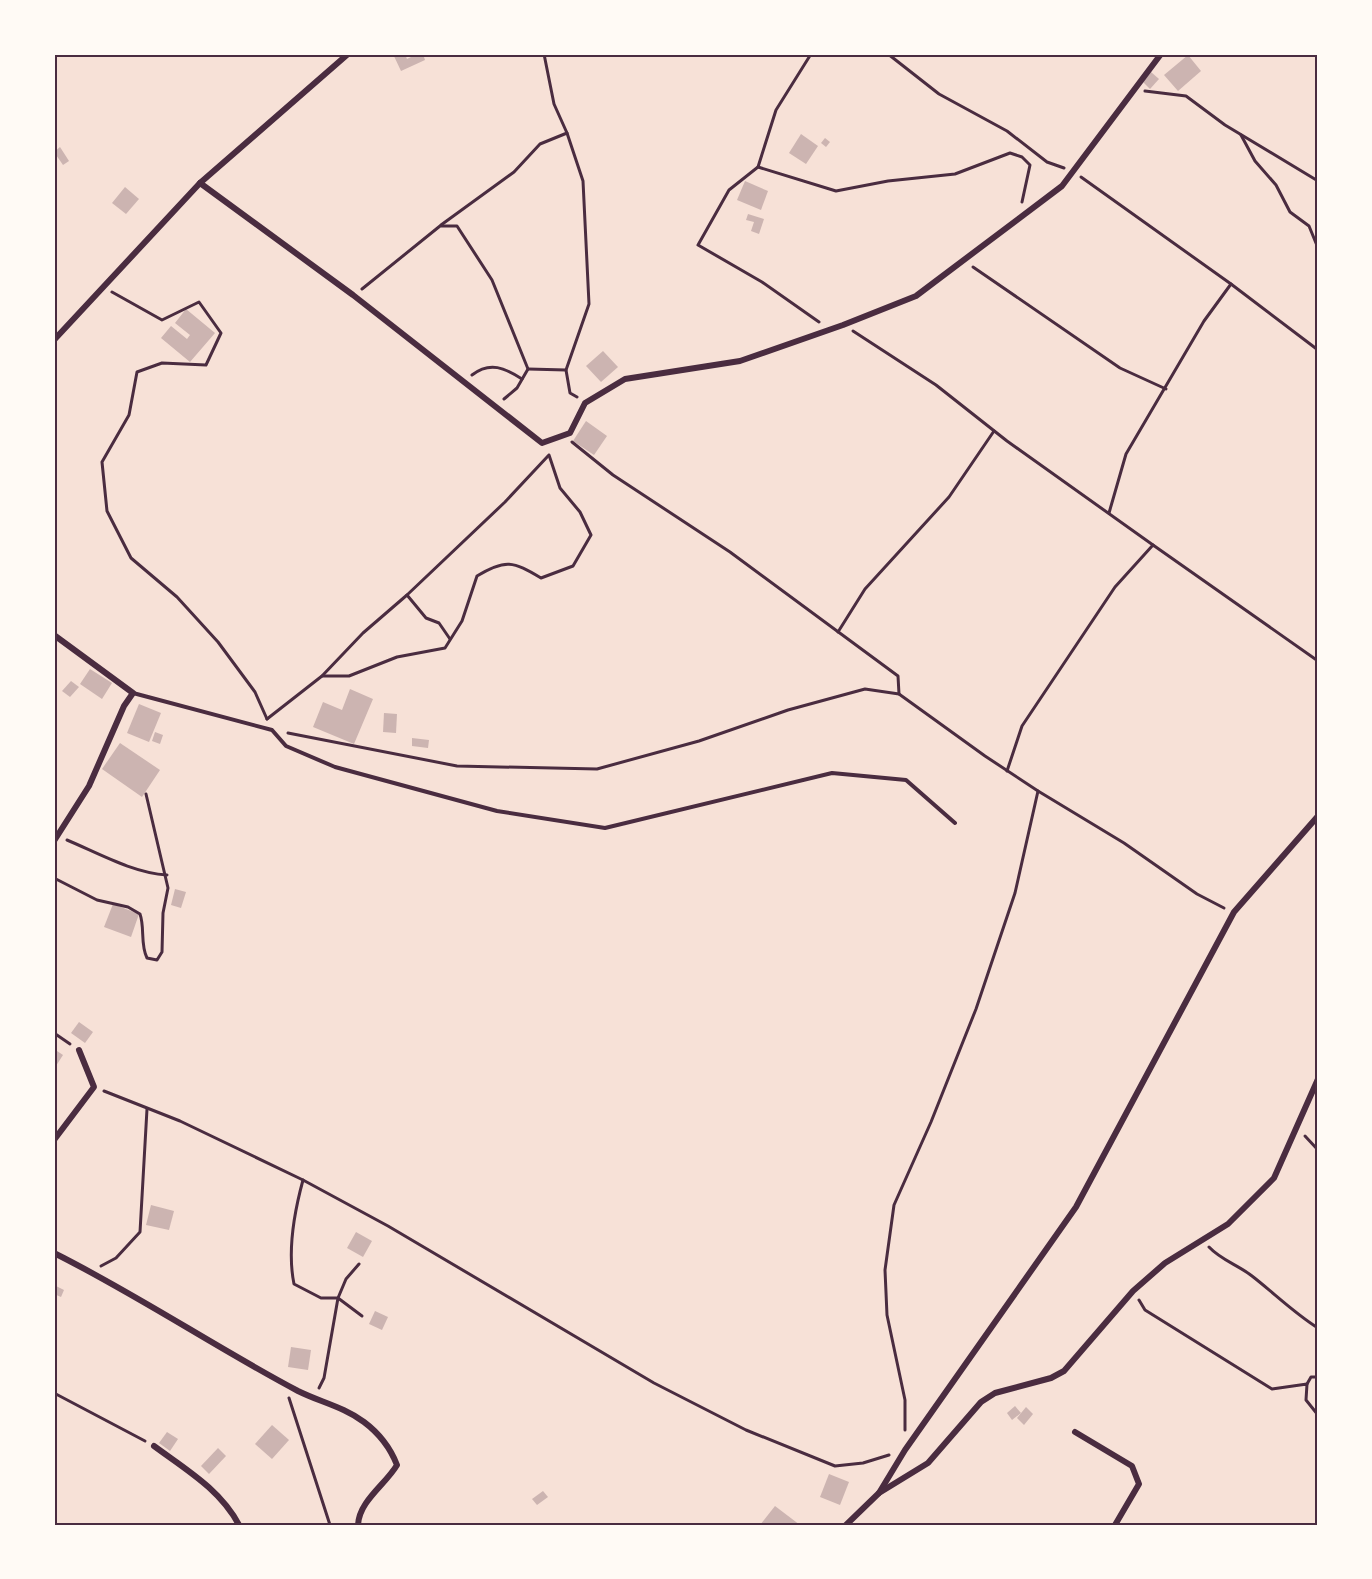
<svg xmlns="http://www.w3.org/2000/svg" width="1372" height="1579" viewBox="0 0 1372 1579" font-family="'Roboto Serif',serif">
<style>
.building{fill:#ccb4b1}
.lines{fill:none;stroke-linecap:round;stroke-linejoin:round}
.path{stroke:#4a2c40;stroke-width:3}
.service{stroke:#4a2c40;stroke-width:4}
.minor{stroke:#4a2c40;stroke-width:6}
.neatline{fill:none;stroke:#4a2c40;stroke-width:2}
</style>
<rect width="100%" height="100%" fill="#f7e1d7"/>
<g class="building">
<polygon points="393,54 405,54 407,59 411,57 410,54 430,54 424,57 425,60 401,71"/>
<polygon points="1188,55 1201,71 1178,91 1164,75"/>
<polygon points="1151,72 1159,79 1150,89 1143,82"/>
<polygon points="801,134 818,146 806,164 789,153"/>
<polygon points="825,138 830,142 826,147 821,143"/>
<polygon points="60,147 69,161 63,165 54,152"/>
<polygon points="745,181 768,191 761,210 737,200"/>
<polygon points="125,187 139,199 126,214 112,203"/>
<polygon points="748,214 764,219 759,234 751,231 754,222 746,220"/>
<polygon points="186,309 215,333 190,362 161,338 171,326 187,339 190,335 175,323"/>
<polygon points="603,351 618,367 601,382 586,366"/>
<polygon points="586,421 607,436 594,455 573,441"/>
<polygon points="90,669 112,683 102,699 80,684"/>
<polygon points="71,681 79,687 70,697 62,691"/>
<polygon points="350,689 373,699 354,744 313,727 323,702 342,710"/>
<polygon points="139,704 161,713 149,742 127,733"/>
<polygon points="384,713 397,714 396,733 383,732"/>
<polygon points="155,732 163,735 160,744 152,741"/>
<polygon points="412,738 429,740 428,748 412,746"/>
<polygon points="120,743 160,770 142,797 102,769"/>
<polygon points="175,889 186,892 181,908 171,905"/>
<polygon points="113,904 139,914 131,937 104,927"/>
<polygon points="79,1022 93,1032 85,1043 71,1033"/>
<polygon points="54,1049 63,1055 54,1069"/>
<polygon points="151,1205 174,1211 169,1230 146,1225"/>
<polygon points="356,1232 372,1241 363,1257 347,1248"/>
<polygon points="54,1285 64,1290 61,1297 54,1294"/>
<polygon points="375,1311 388,1317 382,1330 369,1324"/>
<polygon points="291,1347 311,1350 308,1370 288,1367"/>
<polygon points="1015,1406 1021,1413 1012,1420 1007,1413"/>
<polygon points="1026,1407 1033,1414 1024,1425 1017,1418"/>
<polygon points="272,1425 289,1440 272,1459 255,1444"/>
<polygon points="167,1432 178,1439 170,1451 159,1443"/>
<polygon points="218,1448 226,1456 209,1474 201,1466"/>
<polygon points="829,1474 849,1482 840,1505 820,1497"/>
<polygon points="543,1491 548,1497 537,1505 532,1499"/>
<polygon points="775,1506 800,1525 760,1525"/>
</g>
<g class="lines">
<g class="path">
<polyline points="811,54 776,110 758,167 836,191 888,181 955,174 1010,153 1022,157 1030,165 1022,202"/>
<polyline points="888,54 939,94 1007,131 1047,162 1064,168"/>
<polyline points="1145,91 1186,96 1225,125 1318,181"/>
<polyline points="567,133 583,181 589,304 566,370 570,393 577,397"/>
<polyline points="1241,135 1255,161 1276,185 1290,212 1309,226 1318,248"/>
<polyline points="758,167 729,190 698,245 762,282 819,322"/>
<polyline points="1081,177 1231,284 1318,350"/>
<polyline points="441,225 514,172 540,144 567,133 554,104 544,54"/>
<polyline points="973,267 1120,368 1166,389"/>
<polyline points="362,289 440,226 457,226 492,280 528,369 517,388 504,399"/>
<polyline points="112,292 162,320 199,302 221,333 206,365 162,363 137,372 129,415 102,462 107,511 131,558 177,597 218,642 255,692 267,719"/>
<polyline points="853,331 936,385 1007,441 1153,545"/>
<polyline points="528,369 566,370"/>
<path d="M472,375C490,361 505,368 522,379"/>
<polyline points="572,442 613,475 730,552 898,676 899,694"/>
<polyline points="1109,513 1126,454 1204,321 1231,284"/>
<polyline points="407,595 426,618 439,623 450,639"/>
<polyline points="838,632 865,589 949,497 994,431"/>
<path d="M322,676H349L397,657L445,648L462,621L477,576C505,559 513,561 541,578L573,566L591,535L580,512L560,488L549,455"/>
<polyline points="267,719 322,676 363,633 407,595 505,502 548,456"/>
<polyline points="288,733 457,766 597,769 699,741 788,710 865,689 899,694 985,756 1038,791 1015,893 976,1009 931,1122 894,1205 885,1270 887,1315 905,1400 905,1430"/>
<polyline points="1007,771 1022,726 1115,587 1153,545 1318,661"/>
<polyline points="1038,791 1124,843 1197,894 1224,908"/>
<path d="M67,840C98,853 133,873 167,875"/>
<path d="M54,878L97,900L128,907L140,914C145,928 140,944 147,958L157,960L162,952L163,913L168,888L146,794"/>
<polyline points="54,1033 70,1044"/>
<polyline points="104,1091 180,1121 303,1180 388,1226 654,1383 746,1430 835,1466 863,1463 889,1455"/>
<polyline points="1305,1136 1318,1150"/>
<path d="M303,1180C294,1213 287,1250 294,1284L321,1298H338L346,1279L359,1264"/>
<path d="M1209,1247C1221,1260 1238,1265 1252,1276C1274,1293 1294,1313 1318,1328"/>
<polyline points="101,1266 116,1258 140,1232 147,1109"/>
<polyline points="1139,1300 1145,1310 1272,1389 1307,1384 1306,1400 1318,1415"/>
<polyline points="1307,1384 1311,1377 1318,1377"/>
<polyline points="319,1388 324,1378 338,1298 362,1316"/>
<polyline points="54,1393 145,1441"/>
<polyline points="289,1398 330,1525"/>
</g>
<polyline class="service" points="133,693 272,730 286,746 335,767 497,811 605,828 832,773 906,780 955,823"/>
<g class="minor">
<polyline points="200,183 353,295 542,443 570,433 585,403 625,379 740,361 843,325 916,296 1062,186 1161,54"/>
<polyline points="54,340 200,183 348,54"/>
<polyline points="54,635 133,693 124,706 89,786 54,841"/>
<polyline points="54,1140 94,1087 79,1050"/>
<path d="M54,1253C138,1295 215,1347 298,1391C320,1402 344,1407 364,1422C380,1434 390,1447 397,1465C386,1484 359,1501 358,1525"/>
<polyline points="1075,1432 1132,1466 1139,1484 1115,1525"/>
<path d="M154,1446C185,1469 220,1489 239,1525"/>
<polyline points="879,1493 905,1450 1076,1207 1234,912 1318,816"/>
<polyline points="846,1525 879,1493 928,1463 981,1402 995,1393 1051,1378 1064,1371 1133,1291 1165,1263 1228,1224 1274,1178 1318,1079"/>
</g>
</g>
<rect width="1372" height="1579" fill="none" stroke="#fffaf5" stroke-width="111"/>
<rect x="56" y="56" width="1260" height="1468" class="neatline"/>
</svg>
